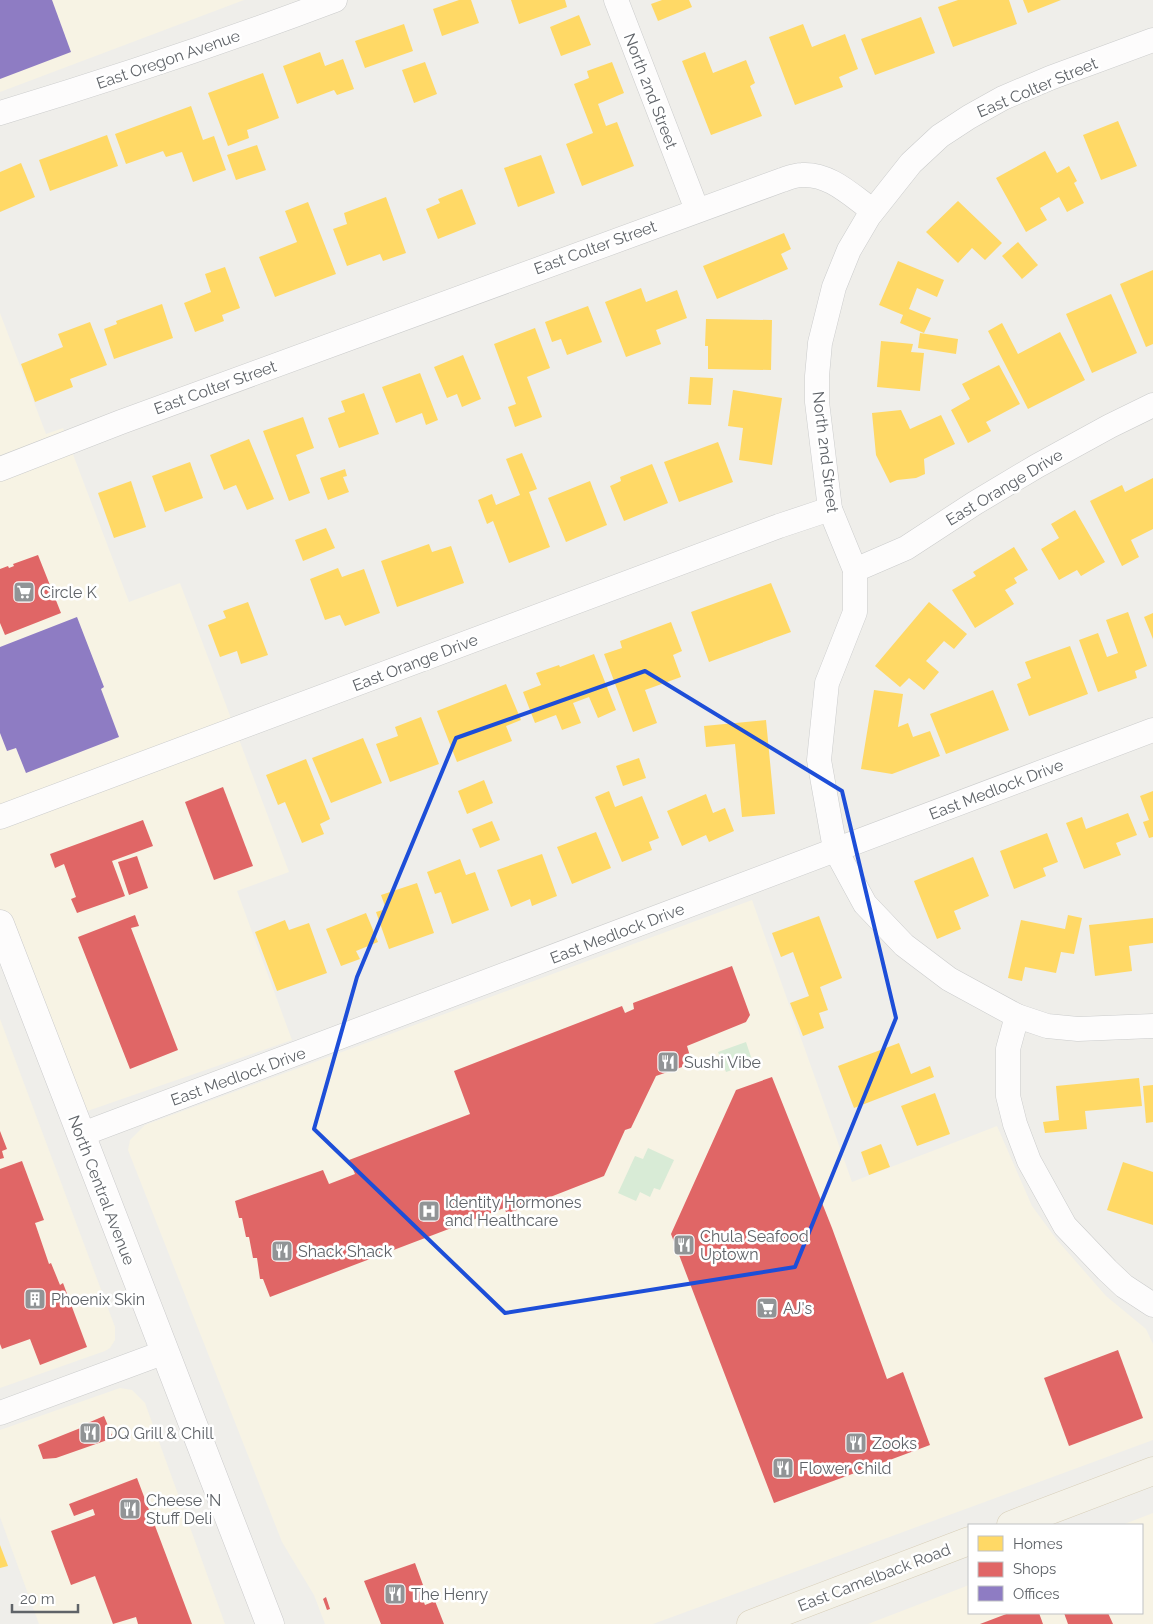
<svg xmlns="http://www.w3.org/2000/svg" width="1153" height="1624" viewBox="0 0 1153 1624" font-family="Raleway,sans-serif">
<style>
.commercial{fill:#f7f3e4}
.green{fill:#d8ebd6}
.homes{fill:#ffd966}
.shops{fill:#e06666}
.offices{fill:#8e7cc3}
.lines{fill:none;stroke-linecap:round;stroke-linejoin:round}
.street-casing{stroke:#cbcccc;stroke-width:25}
.secondary-casing{stroke:#cacacb;stroke-width:29}
.primary-casing{stroke:#d7ceb8;stroke-width:29}
.street{stroke:#fdfcfc;stroke-width:24}
.secondary{stroke:#fdfcfc;stroke-width:28}
.primary{stroke:#f4f2e9;stroke-width:28}
.marked{fill:none;stroke:#1d4ed8;stroke-width:4;stroke-linejoin:round}
.labels{text-anchor:middle;stroke-width:5;stroke-linejoin:round;paint-order:stroke}
.street-label{font-size:16px;fill:#5f6368;stroke:#fff}
.poi-label{font-size:16px;fill:#5f6368;stroke:#fff;text-anchor:start}
</style>
<rect width="100%" height="100%" fill="#efeeea"/>
<g class="commercial">
<polygon points="0,0 244,0 0,92"/>
<polygon points="0,313 46,434 63,428 129,602 180,583 289,872 237,891 292,1040 73,1116 0,924"/>
<polygon points="752,900 852,1182 997,1126 1032,1206 1057,1240 1106,1296 1146,1329 1153,1344 1153,1440 653,1624 325,1624 314,1595 282,1542 128,1150 130,1140 145,1125"/>
<polygon points="0,1019 115,1327 115,1340 110,1348 105,1351 0,1388"/>
<polygon points="120,1388 132,1390 145,1403 225,1624 39,1624 0,1517 0,1430"/>
<polygon points="1153,1513 1153,1624 868,1624 969,1585 969,1613 1142,1613 1142,1525 1122,1525"/>
</g>
<g class="green">
<polygon points="746,1042 753,1063 726,1072 718,1052"/>
<polygon points="648,1148 674,1160 660,1190 654,1188 650,1197 640,1192 636,1201 618,1193 635,1156 643,1159"/>
</g>
<g class="homes">
<polygon points="459,0 471,0 479,23 442,36 433,9"/>
<polygon points="511,0 565,0 567,7 519,24"/>
<polygon points="662,0 689,0 692,7 658,21 651,4"/>
<polygon points="958,0 1009,0 1017,24 953,47 938,7"/>
<polygon points="1023,0 1061,0 1028,13"/>
<polygon points="579,15 591,45 561,56 550,27"/>
<polygon points="921,17 935,53 875,75 861,39"/>
<polygon points="404,24 413,51 365,68 355,41"/>
<polygon points="803,24 812,47 845,34 858,69 839,77 843,87 795,105 769,37"/>
<polygon points="320,52 325,66 343,59 354,89 337,95 334,90 297,104 283,66"/>
<polygon points="705,52 713,73 746,60 755,83 750,86 762,116 711,135 682,61"/>
<polygon points="425,62 437,94 414,103 402,70"/>
<polygon points="612,62 624,93 598,104 606,126 617,122 634,166 582,186 566,144 593,133 574,84 589,78 587,71"/>
<polygon points="263,73 279,118 247,130 249,138 228,146 208,93"/>
<polygon points="191,106 203,140 214,136 226,170 193,182 182,152 166,157 163,151 126,164 115,134"/>
<polygon points="1118,121 1137,166 1101,180 1083,135"/>
<polygon points="107,135 118,166 50,191 39,160"/>
<polygon points="257,145 266,170 236,180 227,155"/>
<polygon points="1045,151 1057,173 1069,166 1077,181 1074,183 1084,203 1067,212 1059,197 1040,208 1047,220 1026,232 996,178"/>
<polygon points="541,155 555,193 518,207 504,168"/>
<polygon points="21,163 35,197 0,212 0,172"/>
<polygon points="462,189 476,224 438,239 426,209 440,203 438,199"/>
<polygon points="386,197 406,253 383,261 380,254 347,266 333,229 347,224 344,213"/>
<polygon points="958,201 1002,243 985,260 972,248 958,263 926,232"/>
<polygon points="308,202 336,274 275,297 259,257 297,242 285,211"/>
<polygon points="784,233 791,249 781,254 788,269 717,299 703,266"/>
<polygon points="1018,242 1038,265 1022,279 1002,256"/>
<polygon points="898,261 944,280 937,297 917,288 909,309 931,318 924,333 900,323 903,315 879,305"/>
<polygon points="225,267 240,308 222,315 224,321 195,332 184,303 211,292 205,274"/>
<polygon points="1153,270 1153,344 1146,347 1120,284"/>
<polygon points="641,288 646,302 677,290 687,318 656,330 661,344 626,357 605,302"/>
<polygon points="1111,294 1137,353 1092,373 1066,314"/>
<polygon points="162,304 173,338 114,359 104,329 117,324 116,321"/>
<polygon points="588,306 602,342 567,355 561,339 552,342 545,322"/>
<polygon points="706,319 772,320 771,370 708,369 708,346 705,346"/>
<polygon points="90,322 107,365 70,379 73,387 35,402 21,364 63,347 58,334"/>
<polygon points="1002,323 1018,354 1060,332 1085,380 1028,409 988,331"/>
<polygon points="535,328 550,368 527,377 542,417 515,427 508,407 516,404 494,344"/>
<polygon points="920,333 958,339 956,354 918,348"/>
<polygon points="881,341 913,344 911,352 924,353 920,391 877,387"/>
<polygon points="463,355 481,399 462,407 457,394 447,398 434,367"/>
<polygon points="999,365 1020,404 986,422 991,431 968,443 951,410 970,399 962,384"/>
<polygon points="420,373 438,420 426,425 422,413 396,423 382,387"/>
<polygon points="690,377 713,378 711,405 688,404"/>
<polygon points="733,390 782,398 772,465 739,460 743,428 728,426"/>
<polygon points="364,393 379,434 339,448 328,418 345,412 341,401"/>
<polygon points="901,410 910,429 941,415 955,444 924,459 925,474 916,478 897,480 890,483 876,455 872,413"/>
<polygon points="303,417 314,448 296,455 310,493 289,501 263,431"/>
<polygon points="249,439 274,499 247,510 236,485 224,490 210,455"/>
<polygon points="718,442 733,482 679,502 664,462"/>
<polygon points="522,453 537,489 529,492 550,547 509,563 493,521 487,524 478,500 492,494 496,505 520,495 506,459"/>
<polygon points="190,462 203,498 165,512 152,476"/>
<polygon points="652,464 668,503 624,521 610,486 621,481 620,477"/>
<polygon points="345,469 347,476 343,477 349,492 328,500 320,478"/>
<polygon points="1153,478 1153,529 1131,540 1139,557 1122,566 1090,501 1122,485 1125,492"/>
<polygon points="131,481 146,527 114,538 98,493"/>
<polygon points="590,481 607,525 566,542 548,498"/>
<polygon points="1075,510 1105,562 1081,576 1077,570 1059,580 1041,549 1059,538 1051,524"/>
<polygon points="326,528 335,548 303,561 295,540"/>
<polygon points="429,544 432,552 451,546 464,583 397,607 381,561"/>
<polygon points="1014,547 1028,570 1014,578 1017,583 1005,590 1014,604 975,628 952,590 976,576 973,572"/>
<polygon points="338,568 342,577 364,569 380,613 345,626 340,615 325,620 310,579"/>
<polygon points="771,583 791,632 709,662 691,612"/>
<polygon points="248,602 268,655 241,664 237,651 220,657 208,625 226,618 223,611"/>
<polygon points="929,602 967,634 954,649 944,641 926,661 939,672 924,690 909,678 900,687 875,666"/>
<polygon points="1128,612 1147,666 1135,671 1137,678 1098,692 1079,640 1098,633 1107,657 1118,653 1106,620"/>
<polygon points="1153,613 1153,639 1144,617"/>
<polygon points="671,622 682,651 673,655 681,677 645,690 657,723 633,732 604,654 622,648 620,641"/>
<polygon points="1070,646 1088,694 1029,716 1017,684 1031,678 1025,662"/>
<polygon points="594,654 616,710 598,718 589,697 573,703 581,723 562,730 556,715 535,723 523,692 541,685 536,673 559,665 560,667"/>
<polygon points="506,684 521,720 506,726 512,741 457,762 437,711"/>
<polygon points="874,690 903,694 898,727 908,723 913,737 930,731 940,756 892,774 861,769"/>
<polygon points="993,690 1009,730 946,754 930,714"/>
<polygon points="421,717 439,764 390,782 376,744 398,736 395,727"/>
<polygon points="766,720 775,814 742,817 735,744 706,747 704,726"/>
<polygon points="363,738 382,783 331,803 312,758"/>
<polygon points="639,758 646,778 623,786 616,766"/>
<polygon points="306,759 330,819 320,824 324,834 302,843 285,802 278,805 266,775"/>
<polygon points="484,780 493,803 467,814 458,791"/>
<polygon points="609,791 615,807 642,796 659,838 649,842 652,850 622,862 595,797"/>
<polygon points="1153,791 1153,837 1149,838 1143,822 1149,820 1140,796"/>
<polygon points="706,794 713,813 725,808 734,831 709,842 706,835 682,846 667,811"/>
<polygon points="1128,813 1137,835 1116,843 1121,855 1084,869 1066,823 1082,817 1086,829"/>
<polygon points="492,821 500,840 480,848 472,829"/>
<polygon points="596,832 611,868 572,884 557,847"/>
<polygon points="1047,833 1058,862 1043,868 1046,876 1014,889 1000,851"/>
<polygon points="542,854 557,896 532,906 530,899 511,907 497,870"/>
<polygon points="973,857 989,896 954,911 961,929 937,939 914,881"/>
<polygon points="460,859 466,875 475,872 489,910 452,924 441,892 435,894 427,872"/>
<polygon points="417,883 434,933 389,949 376,912 386,909 381,895"/>
<polygon points="366,913 378,942 356,951 360,959 341,966 326,929"/>
<polygon points="1068,915 1082,918 1074,954 1061,952 1056,973 1025,967 1022,981 1008,978 1021,920 1065,929"/>
<polygon points="819,916 842,978 820,987 828,1010 819,1013 824,1028 803,1036 790,1003 809,996 793,952 781,957 772,933"/>
<polygon points="1153,918 1153,943 1129,946 1132,971 1095,976 1089,925"/>
<polygon points="285,920 289,930 309,923 327,973 277,991 255,932"/>
<polygon points="899,1043 911,1074 930,1066 934,1077 854,1108 838,1066"/>
<polygon points="1139,1078 1142,1106 1085,1111 1087,1129 1045,1133 1043,1122 1059,1120 1056,1086"/>
<polygon points="1153,1085 1153,1122 1146,1123 1143,1086"/>
<polygon points="935,1093 950,1134 917,1146 901,1106"/>
<polygon points="881,1144 890,1167 869,1175 861,1152"/>
<polygon points="1123,1162 1153,1172 1153,1225 1107,1210"/>
<polygon points="0,1545 8,1566 0,1568"/>
</g>
<g class="shops">
<polygon points="38,555 61,613 5,635 0,623 0,569 8,566 9,568 14,566 13,564"/>
<polygon points="223,787 253,866 214,880 185,802"/>
<polygon points="143,820 153,846 112,861 125,896 77,913 71,899 76,897 64,864 55,868 50,854"/>
<polygon points="137,856 148,888 129,895 118,862"/>
<polygon points="135,915 139,926 131,928 178,1050 130,1069 78,937"/>
<polygon points="732,966 750,1015 746,1022 687,1046 690,1056 685,1066 656,1076 631,1128 625,1130 604,1176 507,1214 504,1208 270,1297 263,1279 260,1279 257,1258 253,1258 249,1237 246,1237 242,1218 239,1218 235,1201 323,1170 329,1184 355,1174 349,1160 470,1114 454,1071 622,1006 625,1013 634,1009 633,1003"/>
<polygon points="772,1077 832,1228 887,1379 903,1372 930,1445 774,1503 671,1234 736,1090"/>
<polygon points="0,1131 7,1149 2,1151 4,1158 0,1159"/>
<polygon points="22,1161 44,1220 35,1223 49,1264 51,1263 60,1285 63,1283 87,1347 40,1365 30,1339 2,1349 0,1344 0,1169"/>
<polygon points="1118,1350 1143,1418 1069,1446 1044,1378"/>
<polygon points="104,1416 113,1438 56,1458 43,1459 38,1445 83,1427 83,1425"/>
<polygon points="137,1478 192,1624 138,1624 136,1617 113,1624 95,1576 71,1585 51,1531 95,1515 93,1509 74,1516 69,1504"/>
<polygon points="415,1563 423,1585 418,1587 425,1605 435,1601 444,1624 381,1624 364,1581"/>
<polygon points="326,1597 330,1609 327,1610 323,1599"/>
<polygon points="1009,1613 1039,1613 1043,1624 980,1624"/>
<polygon points="1064,1613 1108,1613 1113,1624 1068,1624"/>
</g>
<g class="offices">
<polygon points="0,0 52,0 71,52 0,79"/>
<polygon points="77,617 104,687 101,689 119,737 26,773 16,748 7,751 0,733 0,647"/>
</g>
<g class="lines">
<g class="street-casing">
<g id="street">
<polyline points="616,0 697,210"/>
<polyline points="1153,40 1050,78 1003,98 969,117 940,136 911,163 869,216 849,250 834,287 820,343 817,376 817,402 830,509 855,570 855,612 827,683 819,760 835,849 865,904 904,945 949,979 1017,1016 1008,1049 1008,1096 1015,1124 1029,1161 1065,1226 1107,1270 1124,1286 1153,1305"/>
<path d="M0,113C113,79 224,42 335,0"/>
<path d="M0,469L121,422L782,180C788,178 795,175 802,175C829,173 851,195 872,210"/>
<polyline points="855,570 906,548 975,503 1037,466 1110,426 1153,405"/>
<polyline points="0,817 779,526 830,509"/>
<polyline points="1017,1016 1047,1026 1078,1029 1153,1026"/>
<polyline points="80,1135 1153,730"/>
<polyline points="0,1413 165,1352"/>
</g>
</g>
<g class="secondary-casing">
<polyline id="secondary" points="0,924 270,1624"/>
</g>
<g class="primary-casing">
<g id="primary">
<polyline points="1011,1525 1153,1471"/>
<polyline points="751,1624 969,1541"/>
</g>
</g>
<use href="#street" class="street"/>
<use href="#secondary" class="secondary"/>
<use href="#primary" class="primary"/>
</g>
<path class="marked" d="M645,671L842,791L896,1018L795,1267L505,1313L314,1129L357,977L456,738Z"/>
<defs>
<g id="supermarket-square" transform="scale(1.125)"><rect x="-9" y="-9" width="18" height="18" rx="4" fill="#919496" stroke="#fff"/><path d="M-6-5.5h2.5l.6 2H6L4.5 2H-2.5L-4.4-4H-6ZM-1.5 3.2a1.3 1.3 0 1 0 .1 0ZM3 3.2a1.3 1.3 0 1 0 .1 0Z" fill="#fff"/></g>
<g id="restaurant-square" transform="scale(1.125)"><rect x="-9" y="-9" width="18" height="18" rx="4" fill="#919496" stroke="#fff"/><path d="M-5-6h1v4h1v-4h1v4h1v-4h1v5L-1.5 .5V6h-2V.5L-5-1ZM5-6V6H3V1.5H1.5Q1.5-4 5-6Z" fill="#fff"/></g>
<g id="hospital-square" transform="scale(1.125)"><rect x="-9" y="-9" width="18" height="18" rx="4" fill="#919496" stroke="#fff"/><path d="M-5-5h3v3.5h4V-5h3V5h-3V1.5h-4V5h-3Z" fill="#fff"/></g>
<g id="building-square" transform="scale(1.125)"><rect x="-9" y="-9" width="18" height="18" rx="4" fill="#919496" stroke="#fff"/><path d="M-4-6H4V6H1V3H-1V6H-4ZM-2.5-4.3h1.7v1.8h-1.7ZM.8-4.3h1.7v1.8H.8ZM-2.5-1h1.7V.8h-1.7ZM.8-1h1.7V.8H.8Z" fill="#fff"/></g>
</defs>
<g fill-rule="evenodd">
<use href="#supermarket-square" x="24" y="592"/>
<use href="#restaurant-square" x="668" y="1062"/>
<use href="#hospital-square" x="429" y="1211"/>
<use href="#restaurant-square" x="684" y="1245"/>
<use href="#restaurant-square" x="282" y="1251"/>
<use href="#building-square" x="35" y="1299"/>
<use href="#supermarket-square" x="767" y="1308"/>
<use href="#restaurant-square" x="90" y="1433"/>
<use href="#restaurant-square" x="856" y="1443"/>
<use href="#restaurant-square" x="783" y="1468"/>
<use href="#restaurant-square" x="130" y="1509"/>
<use href="#restaurant-square" x="395" y="1594"/>
</g>
<g class="labels">
<g class="street-label">
<text transform="translate(168 59) rotate(-19)" y="6">East Oregon Avenue</text>
<text transform="translate(1037 87) rotate(-23)" y="6">East Colter Street</text>
<text transform="translate(651 91) rotate(69)" y="6">North 2nd Street</text>
<text transform="translate(595 247) rotate(-20)" y="6">East Colter Street</text>
<text transform="translate(215 387) rotate(-20)" y="6">East Colter Street</text>
<text transform="translate(826 452) rotate(83)" y="6">North 2nd Street</text>
<text transform="translate(1004 487) rotate(-31)" y="6">East Orange Drive</text>
<text transform="translate(415 662) rotate(-21)" y="6">East Orange Drive</text>
<text transform="translate(996 789) rotate(-21)" y="6">East Medlock Drive</text>
<text transform="translate(617 933) rotate(-21)" y="6">East Medlock Drive</text>
<text transform="translate(238 1076) rotate(-20)" y="6">East Medlock Drive</text>
<text transform="translate(102 1190) rotate(69)" y="6">North Central Avenue</text>
<text transform="translate(874 1577) rotate(-21)" y="6">East Camelback Road</text>
</g>
<g class="poi-label">
<text x="40" y="598">Circle K</text>
<text x="684" y="1068">Sushi Vibe</text>
<text x="445" y="1208">Identity Hormones<tspan x="445" dy="18">and Healthcare</tspan></text>
<text x="700" y="1242">Chula Seafood<tspan x="700" dy="18">Uptown</tspan></text>
<text x="298" y="1257">Shack Shack</text>
<text x="51" y="1305">Phoenix Skin</text>
<text x="783" y="1314">AJ's</text>
<text x="106" y="1439">DQ Grill &amp; Chill</text>
<text x="872" y="1449">Zooks</text>
<text x="799" y="1474">Flower Child</text>
<text x="146" y="1506">Cheese 'N<tspan x="146" dy="18">Stuff Deli</tspan></text>
<text x="411" y="1600">The Henry</text>
</g>
</g>
<rect x="968" y="1524" width="175" height="90" fill="#ffffff" stroke="#bfc1c3"/>
<rect x="978" y="1536" width="25" height="15" fill="#ffd966" stroke="#bfc1c3"/>
<text x="1013" y="1549" font-size="15" fill="#5f6368">Homes</text>
<rect x="978" y="1562" width="25" height="15" fill="#e06666" stroke="#bfc1c3"/>
<text x="1013" y="1574" font-size="15" fill="#5f6368">Shops</text>
<rect x="978" y="1586" width="25" height="15" fill="#8e7cc3" stroke="#bfc1c3"/>
<text x="1013" y="1599" font-size="15" fill="#5f6368">Offices</text>
<path d="M12 1604v8h66v-8" fill="none" stroke="#5f6368" stroke-width="2.5"/>
<text x="20" y="1604" font-size="15" fill="#5f6368" stroke="#ffffff" stroke-width="4" paint-order="stroke">20 m</text>
</svg>
